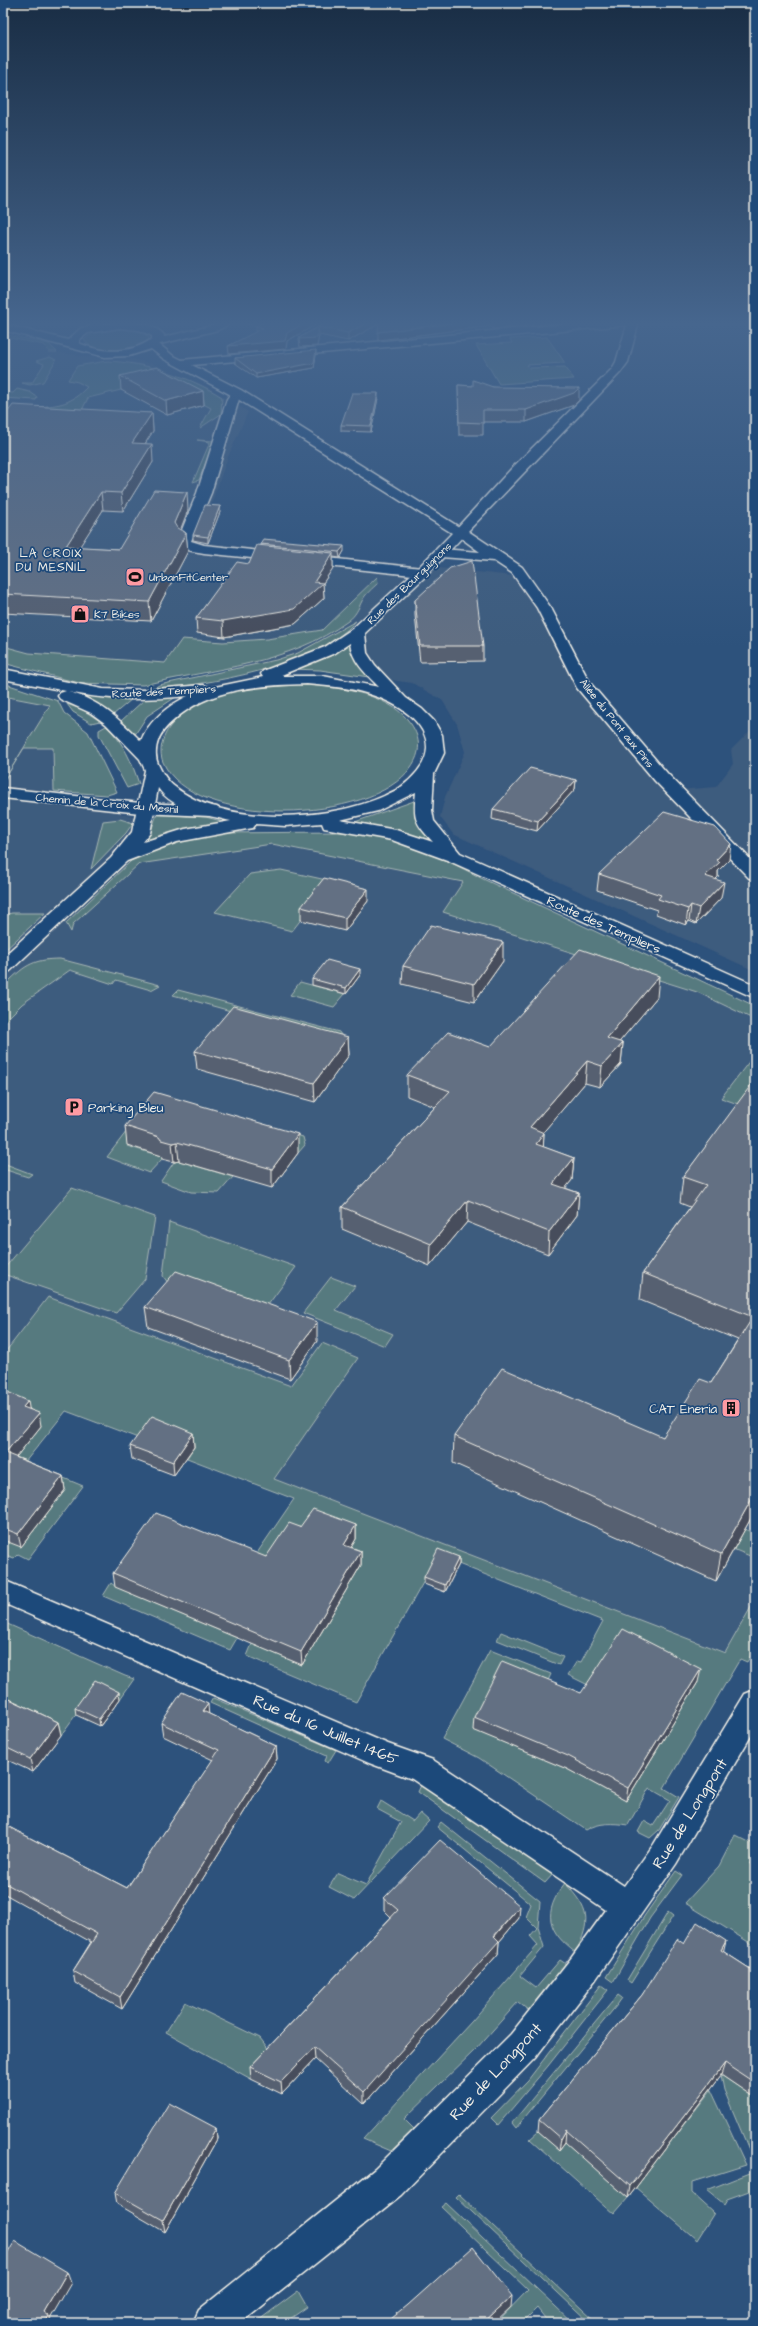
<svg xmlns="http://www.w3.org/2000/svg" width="758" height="2326" viewBox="0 0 758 2326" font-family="'Architects Daughter',sans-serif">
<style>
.built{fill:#3e5b7e}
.green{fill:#577a7f;stroke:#a6b6b4}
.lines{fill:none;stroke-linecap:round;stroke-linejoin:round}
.street-casing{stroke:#f4f1e8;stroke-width:3}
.secondary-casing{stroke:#f4f1e8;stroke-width:3}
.street{fill:#1f4a7a;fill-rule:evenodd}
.secondary{fill:#1f4a7a;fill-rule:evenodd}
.wall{fill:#566071;stroke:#f4f1e8}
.shaded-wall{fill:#464e5c;stroke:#f4f1e8}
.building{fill:#647083;stroke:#f4f1e8}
.labels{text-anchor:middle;stroke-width:3.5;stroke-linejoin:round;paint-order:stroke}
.far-poi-label{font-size:11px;fill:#f4f1e8;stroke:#1f4a7a;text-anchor:start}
.far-street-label{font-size:11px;fill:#f4f1e8;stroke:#1f4a7a}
.far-neighbourhood-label{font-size:12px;letter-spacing:1px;fill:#f4f1e8;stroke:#1f4a7a}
.street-label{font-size:13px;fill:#f4f1e8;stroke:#1f4a7a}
.poi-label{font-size:13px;fill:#f4f1e8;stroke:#1f4a7a;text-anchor:start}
.near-street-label{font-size:16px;fill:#f4f1e8;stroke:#1f4a7a}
</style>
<rect width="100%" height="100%" fill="#2d527c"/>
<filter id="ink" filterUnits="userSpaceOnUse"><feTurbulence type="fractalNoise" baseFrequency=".025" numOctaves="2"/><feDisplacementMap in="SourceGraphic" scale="8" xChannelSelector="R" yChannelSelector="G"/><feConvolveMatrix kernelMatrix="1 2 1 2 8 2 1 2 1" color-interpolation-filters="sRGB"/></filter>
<g filter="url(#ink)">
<g class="built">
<polygon points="3,321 109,321 60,328 16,325"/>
<polygon points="135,321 218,321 184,326 162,326"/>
<polygon points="3,334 49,344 57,352 86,357 127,358 153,364 208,387 248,412 227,459 198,542 523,577 583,685 678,790 716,787 733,764 731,750 755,726 755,971 453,834 440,817 445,797 465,752 457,724 442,700 412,683 320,670 217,669 143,685 93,684 79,683 3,663"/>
<polygon points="3,696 50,704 54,763 54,804 95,808 475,884 755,1020 755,1648 747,1662 433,1542 3,1372"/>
</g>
<g class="green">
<path d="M124,329L136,330L148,336L149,340C139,351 92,355 84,340L94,332Z"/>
<polygon points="3,334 49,344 57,352 49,352 44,345 5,337 3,340"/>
<polygon points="547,337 565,363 527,365 529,368 565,367 574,379 499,384 476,345 512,343 510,339"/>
<polygon points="50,357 56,360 43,382 30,385 22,383 32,383 44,364 36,361"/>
<path d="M107,361C148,363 188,376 222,397L221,414L200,428L211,408L158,381L88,398L82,410L38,407C60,405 71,404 87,387L78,382L68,380L77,366Z"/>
<polygon points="17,389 30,392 37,397 36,400 3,398 3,392 13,393"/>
<polygon points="197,440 214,441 199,480 193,482 210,442"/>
<path d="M377,577L378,583C373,588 365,594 362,601C358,609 356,615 348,621C290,664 212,669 143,685L79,683L3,663V646L29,653L165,663L182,639L223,642L267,639L322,630Z"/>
<path d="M356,621C316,668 209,683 149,691L159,685L276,660L298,653Z"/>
<polygon points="350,642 361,667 369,677 320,670 291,669 322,659"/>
<polygon points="3,683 58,701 64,713 88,732 117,792 107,795 54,791 53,748 24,748 3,782 50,705 3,696"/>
<path d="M287,684C325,685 388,690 411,724C421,739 421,753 411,767C373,824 192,829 163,762C158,749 163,735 172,724C200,693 248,687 287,684Z"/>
<polygon points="179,695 147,716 134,736 121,721 145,699"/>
<polygon points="82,696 132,699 113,715 95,704 79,698"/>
<polygon points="67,704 83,710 100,721 91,723 73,712"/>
<path d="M106,726C123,741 132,762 139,784L127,788L99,735V730Z"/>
<polygon points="414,801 417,822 433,843 395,830 352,823"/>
<polygon points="157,814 206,817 228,823 178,831 140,845 151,831"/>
<polygon points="120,819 133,823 126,833 91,869 103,821"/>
<path d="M340,832C399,838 432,852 483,879L755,1006V1020L697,992L443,912L463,882L272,844L139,864L73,924L71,932L66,923L131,861L157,848L218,833Z"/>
<polygon points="281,870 331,881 292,931 215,912 250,874"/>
<polygon points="12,913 45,913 3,952 3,915"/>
<path d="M60,959L160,985L151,990L116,980L113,984L70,970L22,1004L3,1023V987C23,967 31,959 60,959Z"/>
<polygon points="300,982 345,994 334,1007 290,995"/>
<polygon points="178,990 339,1032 343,1038 332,1039 173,995"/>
<polygon points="755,1054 755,1110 721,1098"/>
<polygon points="156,1093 168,1099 303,1137 305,1145 298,1153 156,1111 127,1146 161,1156 162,1159 149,1173 107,1157"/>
<polygon points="179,1161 233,1177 219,1193 191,1192 161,1181 174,1162"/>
<polygon points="3,1163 32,1174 28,1177 3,1169"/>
<polygon points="72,1188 155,1217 145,1279 116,1313 3,1274 3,1270"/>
<polygon points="169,1222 296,1267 262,1313 171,1287 163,1276"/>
<polygon points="331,1277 355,1286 336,1310 393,1334 385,1346 303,1313"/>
<path d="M48,1297L291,1386L322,1343L358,1358L274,1479L725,1653L755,1600V1648L747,1662L740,1659L664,1788L679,1797L659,1830L650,1838L638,1832L644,1821L653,1826L670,1800L649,1788L628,1825C613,1823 599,1822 586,1830L479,1758L442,1739L490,1650L551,1674L546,1685L474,1730L567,1769L626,1801L592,1687L568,1675L577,1661L581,1662L603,1621L438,1556L356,1702L247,1656L252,1644L302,1665L361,1565L271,1564L257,1553L294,1499L187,1458L194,1447L146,1441L66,1411L25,1462L83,1486L28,1559L18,1554L14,1558L3,1554V1540L15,1477L3,1403V1355Z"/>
<polygon points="744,1529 755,1533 755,1558 733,1549"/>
<polygon points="111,1583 116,1587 237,1638 230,1650 103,1596"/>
<polygon points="3,1622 125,1676 134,1679 120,1699 96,1687 61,1735 3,1707"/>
<polygon points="501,1632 563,1657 559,1665 497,1640"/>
<polygon points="213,1698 336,1750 328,1763 325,1761 327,1756 210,1703"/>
<polygon points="421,1785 439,1797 553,1874 545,1883 418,1792"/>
<polygon points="381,1801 413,1821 420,1813 429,1821 354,1900 329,1887 338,1873 366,1885 401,1822 377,1809"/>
<polygon points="441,1822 540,1901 538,1927 544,1947 520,1976 536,1988 560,1960 566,1964 528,2010 518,2002 476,2049 404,2119 414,2129 391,2151 363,2139 472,2021 538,1945 530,1936 537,1928 526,1917 531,1904 437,1827"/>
<polygon points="735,1835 755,1845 755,1853 750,1864 755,1866 755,1946 685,1903 719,1866"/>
<polygon points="676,1871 682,1875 650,1918 613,1982 606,1977 645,1915"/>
<path d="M565,1883C590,1911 591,1919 576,1953C547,1931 542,1913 565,1883Z"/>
<polygon points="668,1912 673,1916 631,1983 627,1980"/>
<polygon points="601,1985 608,1990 548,2066 498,2125 491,2118 528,2080"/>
<polygon points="618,1995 622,1998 617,2005 516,2128 512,2123"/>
<polygon points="185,2002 260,2038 273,2055 251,2079 166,2032"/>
<polygon points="721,2075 755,2098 755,2164 724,2090"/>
<polygon points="711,2090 746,2165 692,2182 692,2193 714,2213 697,2240 635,2187"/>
<polygon points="538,2132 559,2150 565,2142 628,2198 614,2214 530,2139"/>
<polygon points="755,2171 755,2200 749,2191 727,2199 724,2204 707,2190"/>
<polygon points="459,2194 478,2212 597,2323 590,2323 456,2197"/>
<polygon points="446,2203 573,2323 549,2323 537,2308 522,2323 496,2323 528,2290 441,2207"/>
<polygon points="298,2291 307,2307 284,2323 255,2323"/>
</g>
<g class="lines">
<g class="street-casing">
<g id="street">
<polygon points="94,321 104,321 100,329 96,330 90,327"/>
<polygon points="111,321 125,321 131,325 125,328"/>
<polygon points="221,321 235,321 218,330 156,345 150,342 152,340 210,326"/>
<polygon points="599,321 639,321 628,362 620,373 468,531 522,567 551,608 590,683 667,773 755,864 755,879 749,878 655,781 577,688 537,608 512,573 494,561 441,557 434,553 441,549 480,552 453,532 512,468 612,369 616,362 627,325 181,366 175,363 181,360"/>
<path d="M237,389L243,393L239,399L211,493L191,541L204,545L422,568L427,569L429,572L427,575L422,576L204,553C194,551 183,551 177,542L197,493L227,399L233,390Z"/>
<polygon points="3,788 140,803 211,806 217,807 220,811 217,815 211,816 140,813 3,798"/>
<polygon points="3,1580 388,1744 433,1760 624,1886 654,1844 745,1694 755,1690 755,1729 676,1864 596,1979 535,2058 401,2195 241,2323 193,2323 199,2310 375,2169 511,2034 572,1957 606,1910 412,1779 369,1763 3,1603"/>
</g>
</g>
<g class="secondary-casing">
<path id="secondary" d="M119,322C133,322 154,323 164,335V340L159,344L172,355L241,390L467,532L427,575L365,633L367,653L375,665L406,698L422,709L434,721L442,735L444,753L434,774L432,810L434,821L460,853L755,985V998L447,860L392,840L330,829L324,828L322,823L285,826L256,824L253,828L247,829L177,842L127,861L10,971L3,973V957L111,858L132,832L145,770L140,759L106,724L91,713L60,699L58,696L60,693L66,691L3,679V669L103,689L142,690L204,685L210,688L263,677L261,674L263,671L325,647L352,629L417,569L452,533L233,396L164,359L151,349L129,356L105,357L3,330V324L68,340L81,328ZM119,328L139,330L152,336V339C131,354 103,354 79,343V340L88,333ZM350,643C352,661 366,674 379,687L323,676H279L335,653ZM307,684C327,686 349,687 369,694C417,709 454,747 401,787C396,791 389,793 384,796C329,821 224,827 175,787C169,783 162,773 159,766C155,759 155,749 158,741C161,732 167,726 174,720C210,688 261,685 307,684ZM68,692C113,701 143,700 188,696C170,704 148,721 141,741C120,720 98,699 68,692ZM158,788C173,810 207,815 231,821L185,829L143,842L150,833ZM416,792C413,820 415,822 433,842L396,830L340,820L378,811Z"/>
</g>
<use href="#street" class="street"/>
<use href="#secondary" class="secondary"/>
</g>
<g class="wall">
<polygon points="235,321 322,321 287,341 286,349 229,354 256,332 256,326 236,322"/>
<polygon points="328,321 574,321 493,329 490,326 378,340 379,324 348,341 319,335 317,346 300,347 299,338"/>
<polygon points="316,355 314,368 256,378 235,363 235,358"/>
<polygon points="120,376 203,391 204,405 167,415 121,390"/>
<polygon points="458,385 493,387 579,400 574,405 526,422 483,422 483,435 459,435"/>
<polygon points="378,398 371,432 341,431 341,425"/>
<polygon points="152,413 153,431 145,444 153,462 123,511 103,510 79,547 119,549 188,510 181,529 186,533 188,551 151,621 3,613 3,418"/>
<polygon points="220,512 208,543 193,540 193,535"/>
<polygon points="261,544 344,551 340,558 333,557 333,568 323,583 324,598 295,624 224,637 197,633 196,618 249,564 261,546"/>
<polygon points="415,600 483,646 483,661 420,662 415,615"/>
<polygon points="576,780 575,789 537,831 492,819 493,809"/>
<polygon points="755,825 755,840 752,839 754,827"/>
<polygon points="729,860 718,871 718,877 715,879 721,898 696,924 689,921 686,925 656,914 657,910 597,890 599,874"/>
<polygon points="368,901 345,931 301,920 301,907"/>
<polygon points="503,961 474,1002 402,984 403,966"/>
<polygon points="360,975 346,994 312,985 312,979"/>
<polygon points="657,997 619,1042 623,1043 621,1064 600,1087 585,1083 543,1132 544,1133 543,1147 574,1158 572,1180 565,1188 579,1193 577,1215 548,1254 467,1222 430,1266 342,1229 342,1207 435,1107 407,1096 407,1075 490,1047"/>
<polygon points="348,1037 349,1055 315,1102 197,1069 195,1051"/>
<polygon points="755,1082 755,1511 716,1581 453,1463 454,1436 663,1437 711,1383 738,1340 640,1300 643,1273 690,1207 680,1203 683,1177"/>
<polygon points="125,1126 298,1153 272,1188 179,1161 174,1162 162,1159 161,1156 127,1145"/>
<polygon points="145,1307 317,1341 290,1379 148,1327"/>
<polygon points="3,1390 30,1409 41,1426 16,1457 63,1476 65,1490 21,1547 3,1540"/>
<polygon points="193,1433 194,1447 174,1475 132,1459 130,1446"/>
<polygon points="356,1525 356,1539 351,1547 361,1551 361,1565 302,1665 115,1587 113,1573 266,1557 300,1527"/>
<polygon points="459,1557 459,1564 445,1592 424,1584 424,1577"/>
<polygon points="698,1682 626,1801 567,1769 473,1730 474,1717 581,1693"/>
<polygon points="3,1696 58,1722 61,1735 33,1772 3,1758"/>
<polygon points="120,1699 100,1726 76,1715 75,1708"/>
<polygon points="209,1714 276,1746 277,1759 122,2009 75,1983 73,1971 91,1942 3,1893 3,1824 127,1888 213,1760 163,1736 161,1723"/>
<polygon points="755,1829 755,1845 751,1843"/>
<polygon points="755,1847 755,1866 750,1864 753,1851"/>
<polygon points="384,1898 519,1918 499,1942 498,1954 364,2104 315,2059 282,2094 251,2079 250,2067 391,1917 384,1910"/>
<polygon points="684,1944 724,1952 755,1972 755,2098 721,2075 628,2198 565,2142 559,2150 538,2132 539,2120 642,1995"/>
<polygon points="216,2128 217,2139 165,2232 117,2204 115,2193"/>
</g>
<g class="shaded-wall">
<polygon points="308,321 322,321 287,341 286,349 229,354 228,346"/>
<polygon points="370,321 380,321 380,323 348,341 348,333"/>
<polygon points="470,321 490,321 490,326 378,340 378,332"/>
<polygon points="493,321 574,321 493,329"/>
<polygon points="318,327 319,335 317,346 300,347 299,339"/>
<polygon points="316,350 316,355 314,368 256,378 256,374"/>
<polygon points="579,388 579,400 574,405 526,422 526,410"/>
<polygon points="203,391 204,405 167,415 166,401"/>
<polygon points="378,393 378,398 371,432 371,426"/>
<polygon points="152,413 153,431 134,461 132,443"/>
<polygon points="152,444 153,462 123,511 121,493"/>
<polygon points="101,492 103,510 68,565 66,546"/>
<polygon points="187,492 188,510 176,541 174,523"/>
<polygon points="220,506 220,512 208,543 208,537"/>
<polygon points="186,533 188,551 151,621 149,602"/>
<polygon points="344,546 344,551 340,558 339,552"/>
<polygon points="333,553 333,568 323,583 324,598 295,624 224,637 223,621 314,582"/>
<polygon points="576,780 575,789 537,831 538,821"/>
<polygon points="731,844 729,860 718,871 718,877 703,892 705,876 716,860"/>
<polygon points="724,882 721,898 696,924 699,908"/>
<polygon points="368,889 368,901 345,931 345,918"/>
<polygon points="691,905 689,921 686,925 688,909"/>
<polygon points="503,942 503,961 474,1002 474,984"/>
<polygon points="360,969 360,975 346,994 346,988"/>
<polygon points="659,976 657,997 605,1059 607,1038"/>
<polygon points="348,1037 349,1055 315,1102 314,1083"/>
<polygon points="623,1043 621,1064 600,1087 602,1066"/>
<polygon points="587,1061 585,1083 529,1149 530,1127"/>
<polygon points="544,1133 543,1154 536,1144"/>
<polygon points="298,1134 298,1153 272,1188 272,1169"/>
<polygon points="177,1142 179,1161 174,1162 172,1143"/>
<polygon points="574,1158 572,1180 552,1205 553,1184"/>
<polygon points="579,1193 577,1215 548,1254 549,1232"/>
<polygon points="468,1200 467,1222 430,1266 431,1244"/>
<polygon points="317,1322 317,1341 290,1379 289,1360"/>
<polygon points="28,1401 30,1414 23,1407"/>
<polygon points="39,1413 41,1426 8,1467 5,1453"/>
<polygon points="193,1433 194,1447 174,1475 173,1462"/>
<polygon points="63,1476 65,1490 21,1547 18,1534"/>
<polygon points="755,1493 755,1511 716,1581 721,1554"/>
<polygon points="356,1525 356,1539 345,1558 344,1545"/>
<polygon points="361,1551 361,1565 302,1665 301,1652"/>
<polygon points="459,1557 459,1564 445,1592 445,1585"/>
<polygon points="701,1669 698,1682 626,1801 628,1788"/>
<polygon points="119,1692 120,1699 100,1726 99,1719"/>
<polygon points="208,1704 209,1717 203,1711"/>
<polygon points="58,1722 61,1735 33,1772 30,1759"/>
<polygon points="276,1746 277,1759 122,2009 120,1997"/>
<polygon points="520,1906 519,1918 499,1942 498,1954 364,2104 364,2092"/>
<polygon points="726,1941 723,1954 721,1950"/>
<polygon points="314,2047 315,2059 282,2094 281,2082"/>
<polygon points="725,2063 721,2075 628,2198 630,2186"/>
<polygon points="216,2128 217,2139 165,2232 163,2220"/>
<polygon points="566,2130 565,2142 559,2150 561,2139"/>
<polygon points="67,2272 71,2283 50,2319 51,2323 45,2323 44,2312"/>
<polygon points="512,2296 511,2307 494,2323 483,2323"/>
</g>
<g class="building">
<polygon points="266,321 308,321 287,333 285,341 228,346 263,328 256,326"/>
<polygon points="328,321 370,321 348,333 318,327 317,338 299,339 299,338"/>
<polygon points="379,321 470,321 378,332"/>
<polygon points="316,350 314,363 256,374 235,358"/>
<polygon points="157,367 203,391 166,401 120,376"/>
<polygon points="473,380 493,387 579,388 574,393 526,410 483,410 483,423 459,422 458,385 473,386"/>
<polygon points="352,393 378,393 371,426 341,425"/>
<polygon points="13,405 152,413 132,443 152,444 121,493 101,492 66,546 119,549 154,490 187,492 174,523 177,528 186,533 149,602 3,594 3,418"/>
<polygon points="205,505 220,506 208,537 193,535"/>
<polygon points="263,539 344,546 339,552 261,544"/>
<polygon points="257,545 333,553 314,582 323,583 294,609 223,621 196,618 237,562 249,564"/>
<polygon points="472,561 483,646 420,646 415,600 450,568"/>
<polygon points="530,768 576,780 538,821 493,809"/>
<polygon points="664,812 715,827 731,844 716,860 720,862 705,876 724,882 699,908 691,905 688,909 658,899 661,895 599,874"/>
<polygon points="324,878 368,889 345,918 301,907"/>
<polygon points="431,925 503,942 474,984 403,966"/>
<polygon points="580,949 659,976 607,1038 623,1043 602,1066 587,1061 530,1127 544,1133 536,1144 574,1158 553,1184 579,1193 549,1232 468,1200 431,1244 342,1207 450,1091 407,1075 448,1032 490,1047"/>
<polygon points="327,960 360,969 346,988 312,979"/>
<polygon points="233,1006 348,1037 314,1083 195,1051"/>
<polygon points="754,1081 755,1082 755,1493 721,1554 454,1436 502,1368 663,1437 700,1379 711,1383 753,1317 643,1273 706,1185 683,1177"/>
<polygon points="154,1092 298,1134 272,1169 177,1142 172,1143 161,1140 159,1137 125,1126"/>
<polygon points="176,1271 317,1322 289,1360 145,1307"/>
<polygon points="3,1390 28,1401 23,1407 39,1413 5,1453 63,1476 18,1534 3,1528"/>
<polygon points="152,1416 193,1433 173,1462 130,1446"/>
<polygon points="313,1509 356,1525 344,1545 361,1551 301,1652 113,1573 156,1513 266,1557 289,1523 300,1527"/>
<polygon points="438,1549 459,1557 445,1585 424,1577"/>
<polygon points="623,1629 701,1669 628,1788 568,1756 474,1717 502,1661 581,1693"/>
<polygon points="95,1680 119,1692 99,1719 75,1708"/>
<polygon points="182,1692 208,1704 203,1711 276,1746 120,1997 73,1971 97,1934 3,1882 3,1824 127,1888 219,1750 161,1723"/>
<polygon points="3,1696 58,1722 30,1759 3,1746"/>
<polygon points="440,1840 520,1906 494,1936 499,1941 364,2092 314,2047 281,2082 250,2067 398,1910 384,1898"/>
<polygon points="697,1922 726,1941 721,1950 755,1972 755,2083 725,2063 630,2186 566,2130 561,2139 539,2120 642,1995 677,1939 684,1944"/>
<polygon points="169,2103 216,2128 163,2220 115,2193"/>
<polygon points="15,2241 67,2272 44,2312 49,2316 45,2323 3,2323 3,2261"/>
<polygon points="473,2247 512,2296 483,2323 386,2323 408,2305"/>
</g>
</g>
<linearGradient id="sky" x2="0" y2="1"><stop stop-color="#192d44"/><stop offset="0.5" stop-color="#46668e"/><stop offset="1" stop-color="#46668e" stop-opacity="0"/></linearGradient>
<rect width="758" height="647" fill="url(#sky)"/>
<defs>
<g id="stadium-square" transform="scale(1)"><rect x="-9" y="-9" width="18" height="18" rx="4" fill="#ff9aa2" stroke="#1f4a7a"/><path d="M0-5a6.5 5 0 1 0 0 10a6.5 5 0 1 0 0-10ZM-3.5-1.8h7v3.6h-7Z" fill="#111"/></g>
<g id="shop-square" transform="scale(1)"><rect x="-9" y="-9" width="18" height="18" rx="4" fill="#ff9aa2" stroke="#1f4a7a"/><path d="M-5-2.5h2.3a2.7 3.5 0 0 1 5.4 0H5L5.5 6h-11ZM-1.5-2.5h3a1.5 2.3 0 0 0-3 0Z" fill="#111"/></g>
<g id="parking-square" transform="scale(1)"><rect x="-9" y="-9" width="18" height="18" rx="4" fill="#ff9aa2" stroke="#1f4a7a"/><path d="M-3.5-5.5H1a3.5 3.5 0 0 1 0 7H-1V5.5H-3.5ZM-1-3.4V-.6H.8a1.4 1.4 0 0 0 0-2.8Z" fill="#111"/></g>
<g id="building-square" transform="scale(1)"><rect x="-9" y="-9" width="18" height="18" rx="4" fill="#ff9aa2" stroke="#1f4a7a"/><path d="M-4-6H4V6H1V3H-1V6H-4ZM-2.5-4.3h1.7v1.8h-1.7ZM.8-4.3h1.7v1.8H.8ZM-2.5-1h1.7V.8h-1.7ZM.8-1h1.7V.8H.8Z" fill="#111"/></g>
</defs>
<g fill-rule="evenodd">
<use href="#stadium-square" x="135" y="577"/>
<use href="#shop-square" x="80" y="614"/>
<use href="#parking-square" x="74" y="1107"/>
<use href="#building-square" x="731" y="1408"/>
</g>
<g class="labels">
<g class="far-poi-label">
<text x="149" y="581">UrbanFitCenter</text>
<text x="94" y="618">K7 Bikes</text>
</g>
<g class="far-street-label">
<text transform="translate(409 583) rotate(-44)" y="4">Rue des Bourguignons</text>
<text transform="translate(164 691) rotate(-3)" y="4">Route des Templiers</text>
<text transform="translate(617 723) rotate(51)" y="4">Allée du Pont aux Pins</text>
<text transform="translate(107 803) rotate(5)" y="4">Chemin de la Croix du Mesnil</text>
</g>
<g class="far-neighbourhood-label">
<text x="51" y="557">LA CROIX<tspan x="51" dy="14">DU MESNIL</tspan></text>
</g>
<g class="street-label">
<text transform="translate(604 924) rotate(24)" y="5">Route des Templiers</text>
</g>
<g class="poi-label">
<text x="88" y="1112">Parking Bleu</text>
<text x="717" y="1413" text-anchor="end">CAT Eneria</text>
</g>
<g class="near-street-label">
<text transform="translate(326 1729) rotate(23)" y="6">Rue du 16 Juillet 1465</text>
<text transform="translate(689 1813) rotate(-58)" y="6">Rue de Longpont</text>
<text transform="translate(495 2071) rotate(-47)" y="6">Rue de Longpont</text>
</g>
</g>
<rect width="758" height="2326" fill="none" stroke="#1f4a7a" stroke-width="16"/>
<rect x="8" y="8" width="742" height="2310" fill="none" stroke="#f4f1e8" stroke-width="1.5" filter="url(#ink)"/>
</svg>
